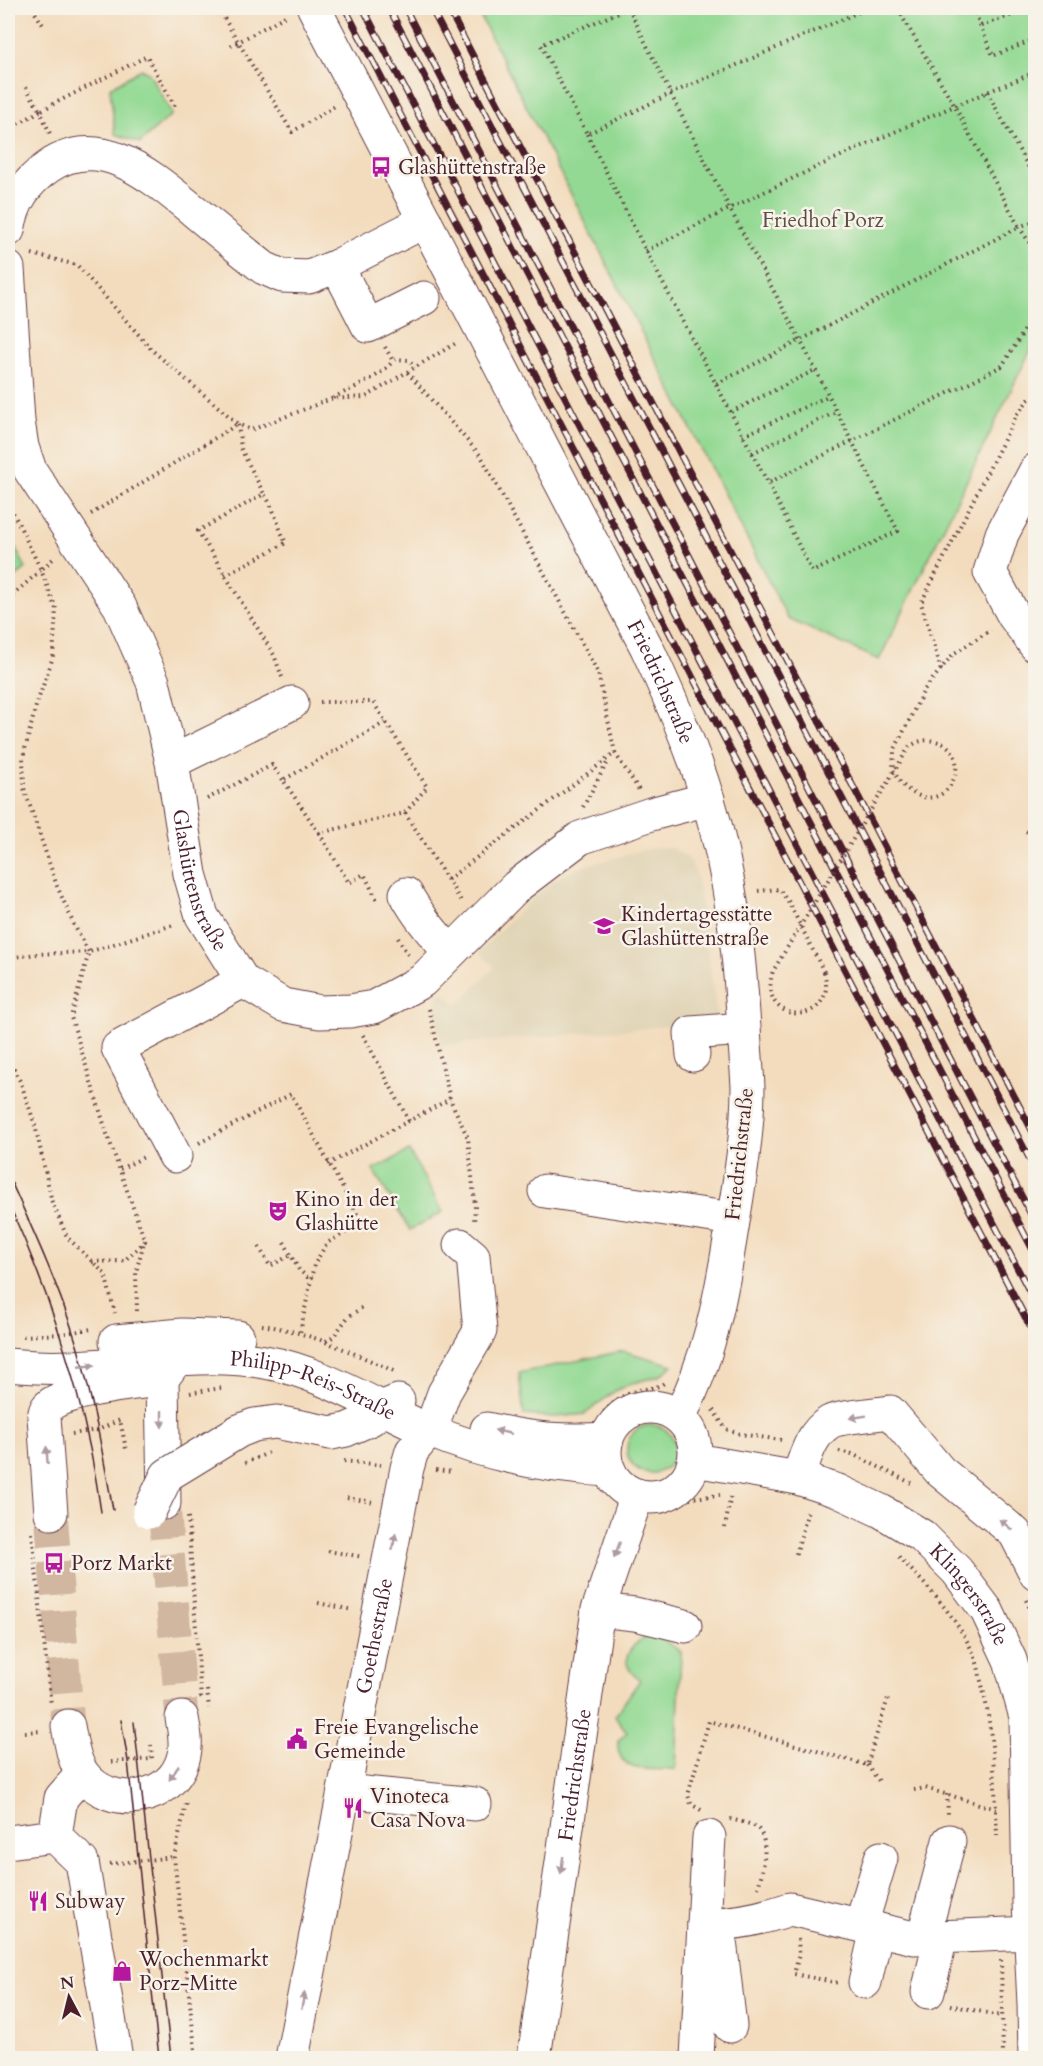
<svg xmlns="http://www.w3.org/2000/svg" width="1043" height="2066" viewBox="0 0 1043 2066" font-family="Cardo,serif">
<style>
.built{fill:#e0d3b4}
.green{fill:#93d993;stroke:#6e7c5f;stroke-width:1.5}
.lines{fill:none;stroke-linecap:round;stroke-linejoin:round}
.minor-tunnel{stroke:#d1b6a0;stroke-width:33;stroke-dasharray:33 16;stroke-linecap:butt}
.minor-casing{stroke:#633b41;stroke-width:35}
.path{stroke:#633b41;stroke-width:4;stroke-dasharray:1.5 4.5;stroke-linecap:butt}
.minor{stroke:#fff;stroke-width:33}
.tram{stroke:#4a1f2b;stroke-width:1.5}
.rail-casing{stroke:#4a1f2b;stroke-width:7}
.rail{stroke:#f7f3e8;stroke-width:4.5;stroke-dasharray:14;stroke-linecap:butt}
.minor-bridge-casing{stroke:#633b41;stroke-width:35;stroke-linecap:butt}
.path-bridge{stroke:#633b41;stroke-width:4;stroke-dasharray:1.5 4.5;stroke-linecap:butt}
.minor-bridge{stroke:#fff;stroke-width:33}
.oneway{fill:#ae9aa0}
.labels{text-anchor:middle;stroke-width:5;stroke-linejoin:round;paint-order:stroke}
.poi-label{font-size:21px;fill:#4a1f2b;stroke:#f7f3e8;text-anchor:start}
.park-label{font-size:21px;fill:#5c4e45;stroke:#f7f3e8}
.street-label{font-size:21px;fill:#4a1f2b;stroke:#f7f3e8}
</style>
<rect width="100%" height="100%" fill="#f7f3e8"/>
<filter id="ink" filterUnits="userSpaceOnUse"><feTurbulence type="fractalNoise" baseFrequency=".0167" numOctaves="2"/><feDisplacementMap in="SourceGraphic" scale="12" xChannelSelector="R" yChannelSelector="G"/><feConvolveMatrix kernelMatrix="1 2 1 2 8 2 1 2 1" color-interpolation-filters="sRGB"/></filter>
<filter id="wash" filterUnits="userSpaceOnUse"><feTurbulence type="fractalNoise" baseFrequency=".008" numOctaves="4" result="noise"/><feDisplacementMap in="SourceGraphic" scale="24" xChannelSelector="R" yChannelSelector="G"/><feGaussianBlur stdDeviation="1.35" result="paint"/><feColorMatrix in="noise" values="0 0 0 0 0 0 0 0 0 0 0 0 0 0 0 0 0 1.4 0 .05"/><feComposite in="paint" operator="in"/></filter>
<g filter="url(#wash)">
<rect width="100%" height="100%" fill="#f3dcbd"/>
<polygon class="built" points="651,848 672,848 688,858 696,873 718,1022 442,1045 437,1027 437,996 442,991 457,1005 494,967 479,952 530,900 552,881 569,872 584,866"/>
<g class="green">
<polygon points="476,8 1035,8 1035,341 879,660 788,619"/>
<polygon points="141,69 149,73 172,114 140,143 115,134 110,88"/>
<polygon points="8,534 26,568 8,584"/>
<polygon points="409,1151 443,1212 410,1230 373,1170"/>
<polygon points="623,1351 673,1365 659,1376 629,1384 615,1391 585,1414 556,1417 524,1415 519,1373"/>
<circle cx="651" cy="1449" r="24"/>
<path d="M647,1636L662,1639L681,1652L676,1769C652,1769 616,1776 618,1741L627,1732L615,1716L640,1680C618,1664 626,1648 647,1636Z"/>
</g>
</g>
<g filter="url(#ink)">
<g class="lines">
<g class="minor-tunnel">
<polyline points="164,1505 182,1718"/>
<polyline points="51,1513 68,1726"/>
</g>
<g class="minor-casing">
<g id="minor">
<path id="s1" d="M314,8L647,648C670,698 692,747 708,800C731,874 739,950 744,1028C745,1047 747,1067 748,1087C748,1137 738,1190 730,1240C720,1301 708,1362 679,1417"/>
<path d="M8,230C13,202 25,183 48,167C101,130 153,178 193,210C217,230 240,249 264,268L282,276L309,277L337,266L425,221"/>
<polyline points="337,266 368,326 424,298"/>
<path id="s2" d="M8,268L18,421L22,447L30,470L120,607L153,682L172,762L190,874L202,916L243,981L283,1005L320,1012L350,1011L374,1007L422,981L517,886L580,838L651,814L708,799"/>
<polyline points="1036,470 1002,534 990,572 1014,616 1036,646"/>
<polyline points="172,762 292,703"/>
<path d="M406,894C418,916 433,934 450,952"/>
<polyline points="693,1055 691,1033 744,1029"/>
<polyline points="175,1156 118,1048 243,981"/>
<polyline points="545,1191 733,1219"/>
<polyline points="116,1341 182,1335 238,1337"/>
<path id="s3" d="M8,1365C29,1367 50,1368 71,1367C136,1365 200,1351 265,1362C323,1372 375,1407 428,1430C486,1455 546,1467 609,1470"/>
<circle cx="650" cy="1452" r="45"/>
<polyline points="437,1412 444,1393 480,1331 473,1256 460,1245"/>
<path d="M487,1429C530,1439 563,1442 607,1439"/>
<polyline points="331,1433 346,1430 371,1419 381,1408 398,1401"/>
<path id="s4" d="M695,1460L798,1478L838,1491L881,1511L922,1536L957,1571L987,1611L1010,1660L1026,1717L1029,1903L1034,2004L1035,2058"/>
<path d="M798,1478C805,1459 810,1434 830,1422C839,1417 877,1414 890,1412L940,1471L1015,1533L1036,1574"/>
<polyline points="164,1503 162,1379 175,1361"/>
<path d="M51,1513L44,1417C45,1414 45,1410 47,1408C58,1391 136,1383 158,1380"/>
<polyline points="598,1610 635,1614 685,1626"/>
<path d="M68,1726C71,1741 73,1761 83,1774C110,1811 174,1802 184,1755C187,1742 184,1730 182,1718"/>
<polyline points="344,1791 475,1804"/>
<polyline points="55,1836 82,1862 116,2058"/>
<polyline points="8,1842 55,1836 61,1798 82,1774"/>
<polyline points="704,1924 709,1837"/>
<polyline points="861,1925 881,1858"/>
<polyline points="719,1932 730,2026"/>
<polyline points="923,1938 949,1841"/>
<polyline points="865,1982 877,1929"/>
<polyline points="928,1992 941,1937"/>
<path id="s5" d="M292,2058L407,1468L412,1451L430,1430"/>
<path id="s6" d="M534,2058L598,1610L637,1495"/>
<path d="M697,2058L704,1924C732,1925 763,1918 790,1909L914,1938L1030,1933"/>
</g>
</g>
<g class="path">
<polyline points="32,8 45,28"/>
<polyline points="218,8 292,132 335,106"/>
<path d="M629,8C682,121 741,230 800,340C833,403 865,468 898,531L812,572L768,483"/>
<polyline points="629,8 541,45 587,134 670,94 868,8"/>
<polyline points="973,8 993,56 1036,39"/>
<polyline points="8,11 14,8"/>
<polyline points="900,12 916,8"/>
<polyline points="981,26 1032,8"/>
<polyline points="231,46 287,15"/>
<polyline points="26,87 40,111 147,56 177,110"/>
<polyline points="987,92 1036,181"/>
<polyline points="8,130 40,111 51,136"/>
<polyline points="587,134 646,251 716,384 1019,227 954,105 897,8"/>
<polyline points="1036,220 1019,227 1036,252"/>
<path d="M646,251C773,185 903,126 1036,72"/>
<polyline points="32,254 77,265 153,351 238,424 91,514"/>
<polyline points="385,347 393,361 396,359 409,360 414,368"/>
<polyline points="407,372 458,342"/>
<polyline points="716,384 768,483 1002,366 1036,312"/>
<path d="M333,398C354,387 378,379 393,361"/>
<polyline points="731,412 815,370"/>
<polyline points="743,436 828,396"/>
<polyline points="752,453 836,412"/>
<polyline points="8,502 41,570 54,558"/>
<path d="M225,575L286,543C278,527 275,509 264,494"/>
<polyline points="8,599 41,570 56,609 53,657 36,706 23,757 24,788 57,886 74,925 89,952 37,954 8,958"/>
<polyline points="941,670 921,603 1016,416 1028,400 1036,394"/>
<polyline points="282,677 274,655 198,531 264,494 241,449 238,424 251,430 331,399 366,397 407,372 481,456 598,673 615,753 447,880"/>
<polyline points="320,702 373,702 427,787 405,813 319,833 283,780 386,722"/>
<polyline points="615,753 639,790"/>
<polyline points="900,782 893,770 894,751 924,690 953,654 991,630"/>
<polyline points="207,799 272,765 283,780"/>
<polyline points="583,807 608,761"/>
<polyline points="405,813 463,904"/>
<polyline points="1026,831 1034,835 1036,833"/>
<polyline points="319,833 349,883 364,874 377,900"/>
<polyline points="758,891 779,889 788,901 824,972"/>
<polyline points="398,938 408,955"/>
<polyline points="429,1009 450,1099 468,1138 475,1206 474,1223"/>
<polyline points="363,1035 409,1121"/>
<polyline points="8,1058 21,1083 35,1125 52,1202 67,1237 105,1274 115,1313"/>
<polyline points="199,1143 291,1094 362,1223 327,1243 314,1265 300,1333"/>
<polyline points="328,1164 450,1099"/>
<polyline points="120,1169 146,1156"/>
<polyline points="284,1242 299,1270 307,1277 313,1277"/>
<polyline points="259,1247 270,1266 291,1255"/>
<polyline points="92,1262 124,1261 145,1241 107,1134 71,1017 89,952 176,924"/>
<polyline points="137,1311 136,1272 144,1242"/>
<path d="M262,1325C310,1332 353,1353 396,1372"/>
<polyline points="23,1336 61,1334 91,1329"/>
<polyline points="326,1341 333,1337 348,1317 364,1306"/>
<polyline points="190,1393 221,1388"/>
<polyline points="713,1410 726,1429 740,1434 781,1440"/>
<path d="M604,1412C613,1402 623,1395 636,1391C646,1388 655,1389 664,1383"/>
<polyline points="72,1434 98,1430 120,1420 126,1449"/>
<polyline points="839,1451 852,1454 911,1483"/>
<polyline points="344,1461 381,1465"/>
<polyline points="245,1463 268,1453"/>
<polyline points="436,1470 453,1472"/>
<polyline points="347,1498 372,1502"/>
<polyline points="662,1512 692,1498 720,1495"/>
<polyline points="188,1517 201,1699"/>
<polyline points="725,1528 731,1494"/>
<polyline points="32,1533 51,1705"/>
<polyline points="328,1551 363,1557"/>
<polyline points="796,1554 808,1511"/>
<path d="M899,1557C927,1586 957,1617 974,1655C978,1663 979,1672 981,1681C994,1732 995,1784 997,1836"/>
<polyline points="1026,1600 1036,1621"/>
<polyline points="318,1603 353,1610"/>
<polyline points="207,1690 209,1708"/>
<polyline points="25,1732 41,1731"/>
<polyline points="111,1762 152,1759 151,1745"/>
<polyline points="867,1765 879,1781"/>
<polyline points="914,1790 925,1788 996,1809"/>
<polyline points="947,1794 948,1814"/>
<polyline points="186,1804 174,1857 196,2058"/>
<polyline points="701,1810 691,1804 688,1795 709,1721 867,1765 888,1698"/>
<path d="M730,1819C738,1821 750,1823 757,1828C771,1840 762,1874 758,1888"/>
<polyline points="110,1864 174,1857"/>
<polyline points="798,1939 799,1954 794,1974 839,1983"/>
<polyline points="1001,1960 1003,2058"/>
<polyline points="950,2005 1001,2016"/>
</g>
<use href="#minor" class="minor"/>
<g class="tram">
<path d="M8,1175C33,1230 59,1286 77,1345C93,1399 103,1455 113,1510"/>
<path d="M8,1202C53,1301 86,1404 101,1512"/>
<polyline points="121,1720 128,1761 159,2058"/>
<polyline points="134,1722 171,2058"/>
</g>
<g class="rail-casing">
<g id="rail">
<polyline points="345,8 1036,1338"/>
<polyline points="363,8 1036,1304"/>
<polyline points="389,8 1036,1256"/>
<polyline points="405,8 1036,1224"/>
<polyline points="431,8 1036,1171"/>
<polyline points="448,8 1036,1138"/>
</g>
</g>
<use href="#rail" class="rail"/>
<g class="minor-bridge-casing">
<polyline id="minor-bridge" points="149,1512 167,1475 239,1431 254,1425 276,1422 331,1433"/>
</g>
<path class="path-bridge" d="M824,972C840,1027 755,1028 773,971L909,747C918,741 924,739 935,741C981,750 945,831 900,782"/>
<use href="#minor-bridge" class="minor-bridge"/>
</g>
<defs><path id="oneway-solid" d="M-6-.8H1V-3.2L6.5 0L1 3.2V.8H-6Z" transform="scale(1.5)"/></defs>
<g class="oneway">
<use href="#oneway-solid" transform="translate(87 1366) rotate(-5)"/>
<use href="#oneway-solid" transform="translate(858 1417) rotate(171)"/>
<use href="#oneway-solid" transform="translate(162 1419) rotate(90)"/>
<use href="#oneway-solid" transform="translate(503 1432) rotate(-167)"/>
<use href="#oneway-solid" transform="translate(47 1455) rotate(-94)"/>
<use href="#oneway-solid" transform="translate(1006 1525) rotate(-141)"/>
<use href="#oneway-solid" transform="translate(394 1542) rotate(-79)"/>
<use href="#oneway-solid" transform="translate(617 1550) rotate(110)"/>
<use href="#oneway-solid" transform="translate(174 1773) rotate(124)"/>
<use href="#oneway-solid" transform="translate(562 1865) rotate(98)"/>
<use href="#oneway-solid" transform="translate(303 2001) rotate(-79)"/>
</g>
</g>
<defs>
<g id="bus-bare" transform="scale(1.62)"><path d="M-5-6H5V4H4V6H2V4H-2V6H-4V4H-5ZM-3.5-4V0h7V-4ZM-3.5 1.2v1.5H-2V1.2ZM2 1.2v1.5H3.5V1.2Z" fill="#b5179e" stroke="#f7f3e8" stroke-width="2.5" paint-order="stroke"/></g>
<g id="school-bare" transform="scale(1.62)"><path d="M0-5L7-2L0 1L-7-2ZM-4 1L0 2.5L4 1V4Q0 6-4 4Z" fill="#b5179e" stroke="#f7f3e8" stroke-width="2.5" paint-order="stroke"/></g>
<g id="theatre-bare" transform="scale(1.62)"><path d="M-5-5.5Q0-4 5-5.5V0Q5 5 0 6Q-5 5-5 0ZM-3.3-2.5H-1v1.5H-3.3ZM1-2.5H3.3v1.5H1ZM-2.8 1Q0 5.5 2.8 1Z" fill="#b5179e" stroke="#f7f3e8" stroke-width="2.5" paint-order="stroke"/></g>
<g id="civic-bare" transform="scale(1.62)"><path d="M-.6-6.5H3V-4.5H.6V-3L4-1V1h2V6H-6V1h2V-1L-.6-3ZM-1.2 2.5V6h2.4V2.5Z" fill="#b5179e" stroke="#f7f3e8" stroke-width="2.5" paint-order="stroke"/></g>
<g id="restaurant-bare" transform="scale(1.62)"><path d="M-5-6h1v4h1v-4h1v4h1v-4h1v5L-1.5 .5V6h-2V.5L-5-1ZM5-6V6H3V1.5H1.5Q1.5-4 5-6Z" fill="#b5179e" stroke="#f7f3e8" stroke-width="2.5" paint-order="stroke"/></g>
<g id="shop-bare" transform="scale(1.62)"><path d="M-5-2.5h2.3a2.7 3.5 0 0 1 5.4 0H5L5.5 6h-11ZM-1.5-2.5h3a1.5 2.3 0 0 0-3 0Z" fill="#b5179e" stroke="#f7f3e8" stroke-width="2.5" paint-order="stroke"/></g>
</defs>
<g fill-rule="evenodd">
<use href="#bus-bare" x="381" y="167"/>
<use href="#school-bare" x="604" y="926"/>
<use href="#theatre-bare" x="278" y="1211"/>
<use href="#bus-bare" x="54" y="1563"/>
<use href="#civic-bare" x="297" y="1739"/>
<use href="#restaurant-bare" x="353" y="1808"/>
<use href="#restaurant-bare" x="38" y="1901"/>
<use href="#shop-bare" x="122" y="1971"/>
</g>
<g class="labels">
<g class="poi-label">
<text x="398" y="174">Glashüttenstraße</text>
<text x="621" y="921">Kindertagesstätte<tspan x="621" dy="24">Glashüttenstraße</tspan></text>
<text x="295" y="1206">Kino in der<tspan x="295" dy="24">Glashütte</tspan></text>
<text x="71" y="1570">Porz Markt</text>
<text x="314" y="1734">Freie Evangelische<tspan x="314" dy="24">Gemeinde</tspan></text>
<text x="370" y="1803">Vinoteca<tspan x="370" dy="24">Casa Nova</tspan></text>
<text x="55" y="1908">Subway</text>
<text x="139" y="1966">Wochenmarkt<tspan x="139" dy="24">Porz-Mitte</tspan></text>
</g>
<g class="park-label">
<text x="823" y="227">Friedhof Porz</text>
</g>
<g class="street-label">
<text dy="7" stroke="none"><textPath href="#s1" startOffset="758">Friedrichstraße</textPath></text>
<text dy="7" stroke="none"><textPath href="#s2" startOffset="654">Glashüttenstraße</textPath></text>
<text transform="translate(739 1154) rotate(-84)" y="7">Friedrichstraße</text>
<text dy="7" stroke="none"><textPath href="#s3" startOffset="310">Philipp-Reis-Straße</textPath></text>
<text dy="7" stroke="none"><textPath href="#s4" startOffset="318">Klingerstraße</textPath></text>
<text dy="7" stroke="none"><textPath href="#s5" startOffset="430">Goethestraße</textPath></text>
<text dy="7" stroke="none"><textPath href="#s6" startOffset="286">Friedrichstraße</textPath></text>
</g>
</g>
<rect width="1043" height="2066" fill="none" stroke="#f7f3e8" stroke-width="30"/>
<g transform="translate(69 1997) rotate(353)" stroke="#f7f3e8" stroke-width="4.5" paint-order="stroke">
<path d="M0-4.5L10 22L0 15L-10 22Z" fill="#4a1f2b"/>
<text y="-9" font-size="16" font-weight="bold" text-anchor="middle" fill="#4a1f2b">N</text>
</g>
</svg>
